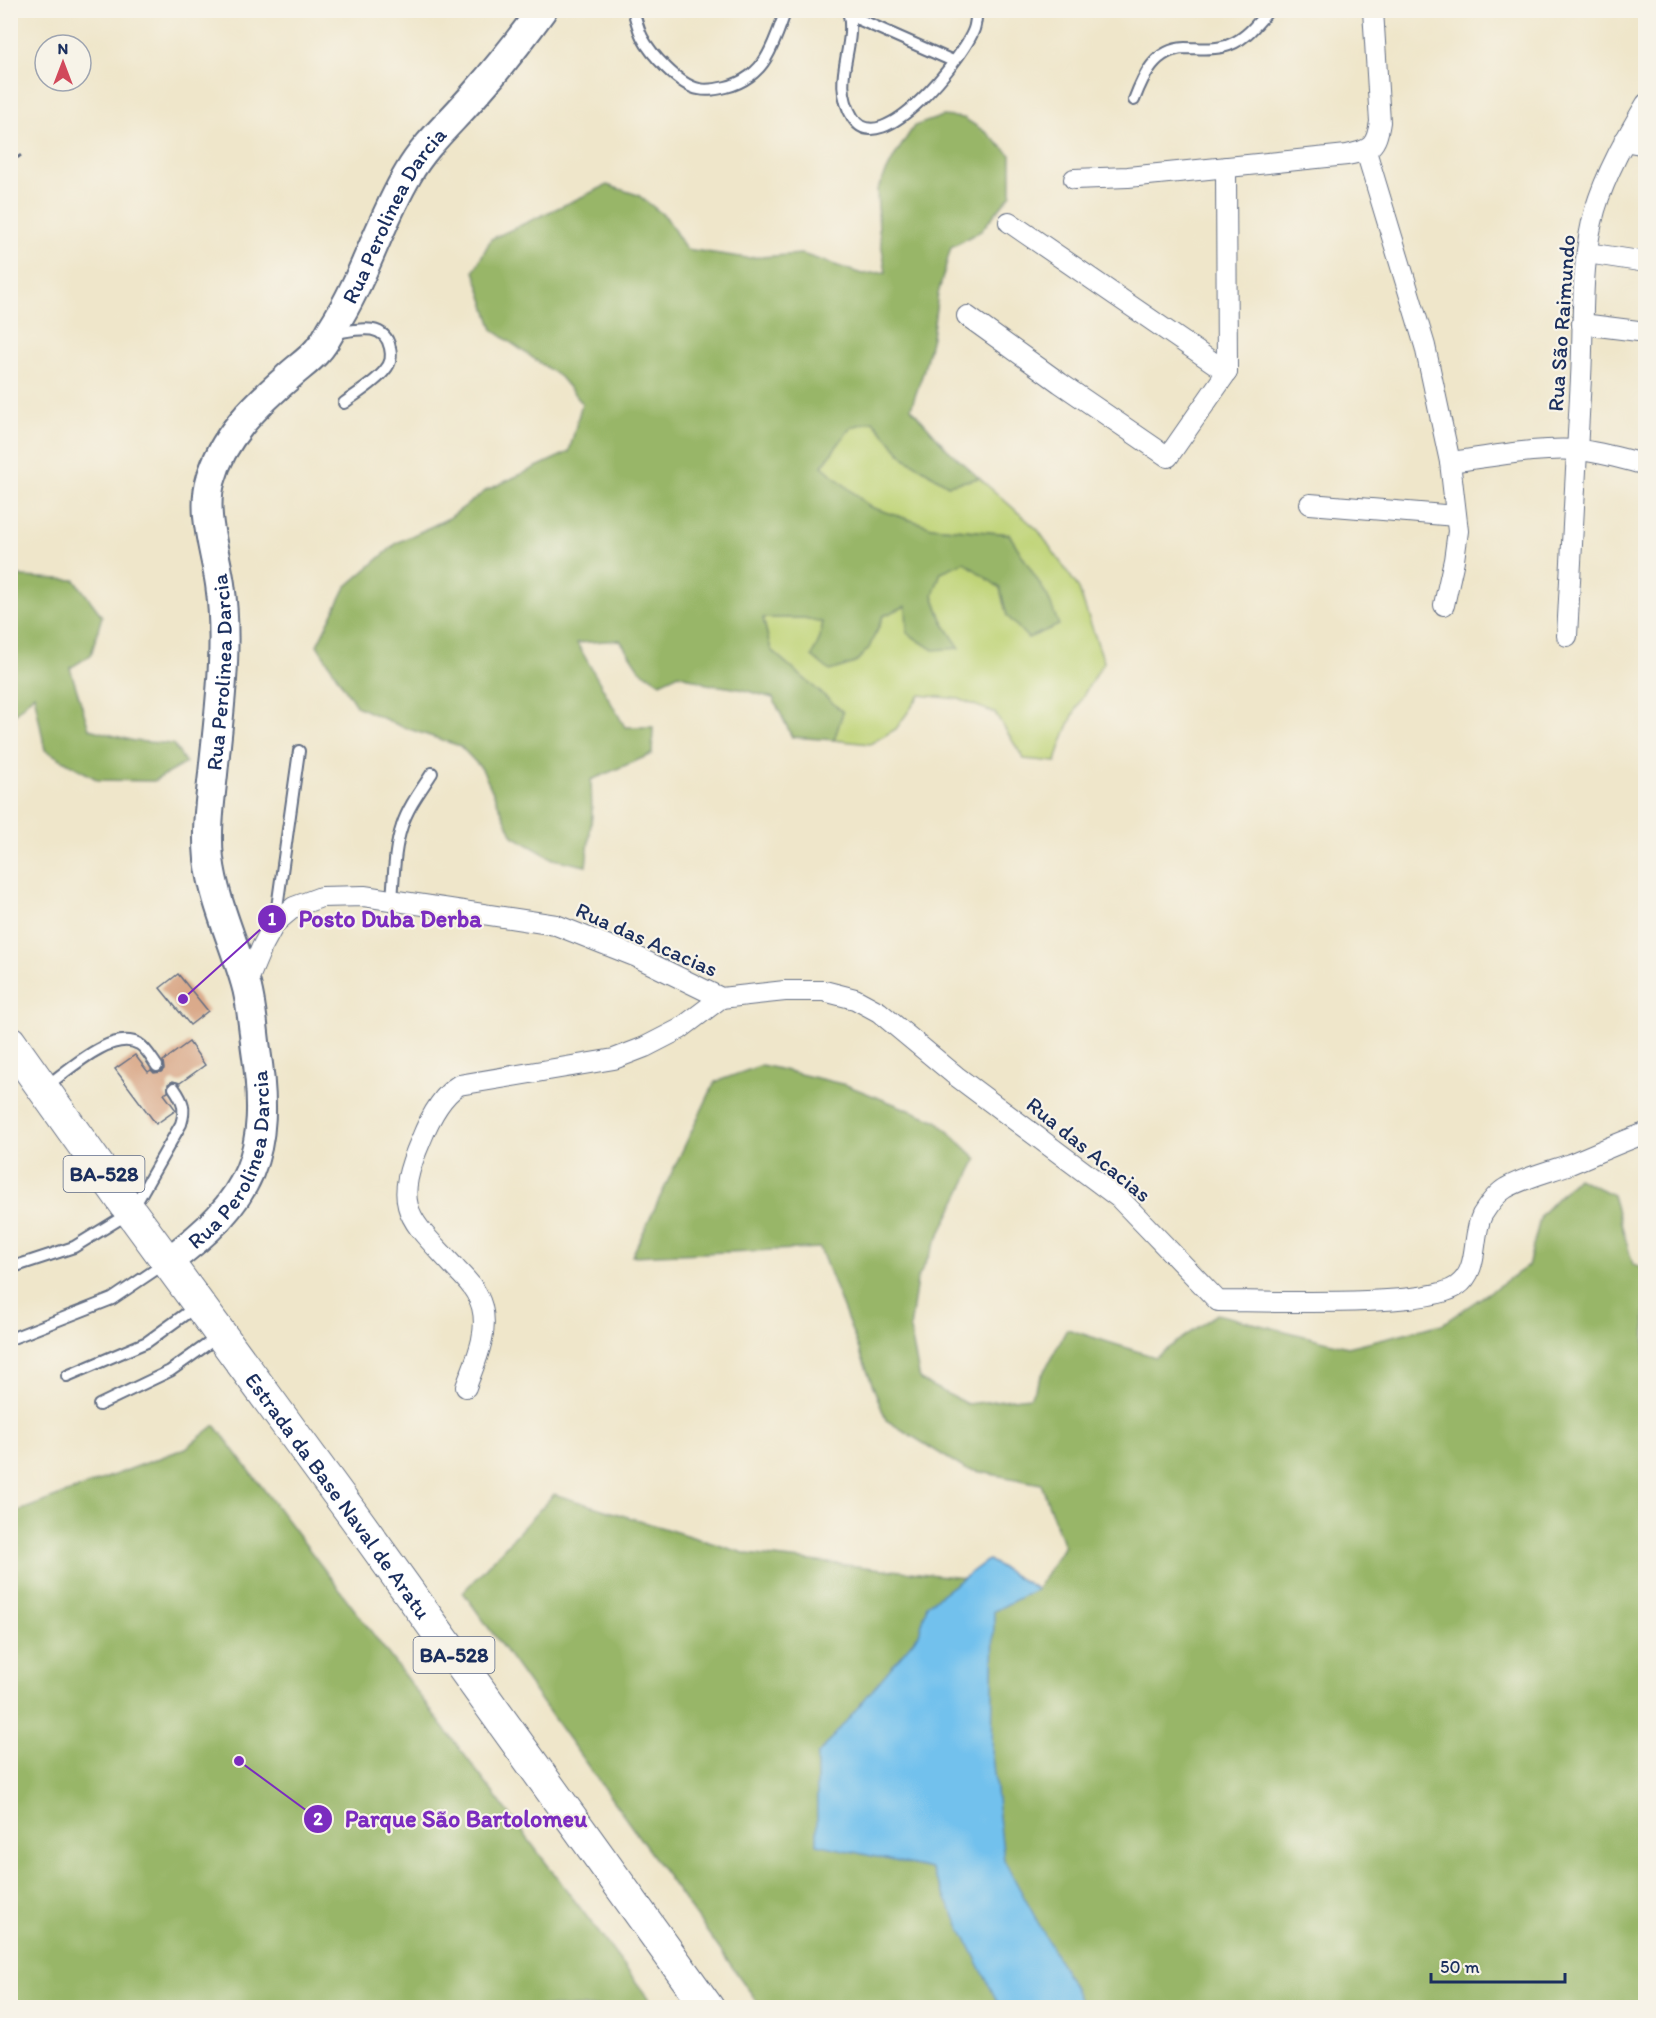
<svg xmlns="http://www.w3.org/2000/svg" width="1656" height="2018" viewBox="0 0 1656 2018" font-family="Itim,sans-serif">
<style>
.green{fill:#c0d478;stroke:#6e826b;stroke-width:1.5}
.forest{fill:#98b668;stroke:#5a7263;stroke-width:1.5}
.water{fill:#72c1ed;stroke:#4678a6;stroke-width:1.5}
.building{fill:#daaa8b}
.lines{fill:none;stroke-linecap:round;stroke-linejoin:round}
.lane-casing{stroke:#656f84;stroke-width:14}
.street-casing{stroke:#656f84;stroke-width:22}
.secondary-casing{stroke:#656f84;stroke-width:32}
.primary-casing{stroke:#656f84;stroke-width:34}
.path{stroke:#656f84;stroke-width:3;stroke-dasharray:4.5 4.5;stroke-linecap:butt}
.lane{stroke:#fff;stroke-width:10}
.street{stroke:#fff;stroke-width:20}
.secondary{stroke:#fff;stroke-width:28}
.primary{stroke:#fff;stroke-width:32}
.labels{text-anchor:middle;stroke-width:4.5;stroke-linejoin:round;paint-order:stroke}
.shield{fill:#f7f3e8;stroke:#5d6a87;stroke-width:1.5}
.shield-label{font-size:21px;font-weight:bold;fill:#1b2f5e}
.street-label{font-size:22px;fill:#1b2f5e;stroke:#f7f3e8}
.leader{fill:none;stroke:#7b2cbf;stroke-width:2}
.callout-dot{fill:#7b2cbf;stroke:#f7f3e8;stroke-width:2}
.mark-label{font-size:18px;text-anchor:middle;font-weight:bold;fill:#fff}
.callout-label{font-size:24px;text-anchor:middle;font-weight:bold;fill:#7b2cbf;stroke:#f7f3e8;stroke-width:4.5;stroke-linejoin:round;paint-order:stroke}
</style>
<rect width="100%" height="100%" fill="#f7f3e8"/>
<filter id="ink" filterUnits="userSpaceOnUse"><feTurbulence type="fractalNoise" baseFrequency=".0167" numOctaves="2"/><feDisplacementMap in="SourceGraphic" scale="12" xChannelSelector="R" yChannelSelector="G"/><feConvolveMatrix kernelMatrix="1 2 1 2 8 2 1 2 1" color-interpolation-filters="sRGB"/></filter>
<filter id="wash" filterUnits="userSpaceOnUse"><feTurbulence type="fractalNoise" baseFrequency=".008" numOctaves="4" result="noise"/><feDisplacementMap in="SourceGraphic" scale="24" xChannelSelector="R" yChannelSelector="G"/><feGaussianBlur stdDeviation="1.35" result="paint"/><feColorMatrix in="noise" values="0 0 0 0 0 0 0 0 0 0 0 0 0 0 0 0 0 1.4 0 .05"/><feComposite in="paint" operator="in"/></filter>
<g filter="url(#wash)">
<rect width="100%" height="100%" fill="#efe6ca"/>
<path class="green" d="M873,421L905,458L948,485L979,478L1038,530L1078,587L1104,662C1083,693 1065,725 1056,762L1024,759L995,713L959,699L920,695L896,729L870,744L834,740L843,712L771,650L763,618H804L822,622L820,638L813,656L876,634L883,616L906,606L959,648L943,622L933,595L941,572L964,561L1000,588L1007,616L1009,534L932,527L870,507L822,466L851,427Z"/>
<g class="forest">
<polygon points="432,11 485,11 452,19"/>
<polygon points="943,116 964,118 987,133 1011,155 1011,194 981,231 951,247 938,294 932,337 923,373 911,408 947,449 979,478 948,485 905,458 873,421 851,427 822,466 870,507 932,527 1009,534 1048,597 1059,625 1028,638 1007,616 1000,588 964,562 941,572 933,595 943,623 960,648 933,650 907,633 906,606 883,616 869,648 855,663 830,671 812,656 820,638 822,622 804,618 763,618 771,650 843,712 834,740 792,737 773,698 740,689 707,684 679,674 660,683 639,669 620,640 577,643 625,727 653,727 652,754 591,780 592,815 586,866 553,859 513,836 482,769 460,746 400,726 356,706 317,645 346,587 397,543 449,518 487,490 569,452 582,403 560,377 493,330 474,271 491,239 607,185 638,195 666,217 686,249 747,258 802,254 862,274 886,272 879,231 877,190 894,157 914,126"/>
<polygon points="11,573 23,577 75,580 102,616 91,655 70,668 89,729 134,741 173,744 186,763 154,781 98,780 45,750 34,694 13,716 11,716"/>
<polygon points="762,1065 846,1085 937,1121 977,1159 917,1280 910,1329 920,1380 967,1404 1030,1397 1067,1329 1155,1357 1217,1314 1348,1347 1442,1324 1528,1266 1541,1215 1577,1178 1613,1195 1633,1265 1645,1269 1645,2007 761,2007 463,1592 554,1494 747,1554 964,1578 988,1560 1037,1589 1064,1546 1041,1484 965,1469 886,1420 820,1248 632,1256 715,1082"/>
<polygon points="215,1425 655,2007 11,2007 11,1514 186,1448"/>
</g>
<polygon class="water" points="988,1560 1037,1589 994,1611 992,1756 1004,1860 1084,2007 1000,2007 931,1869 817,1844 817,1756 919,1634 927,1605"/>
<g id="blocks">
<g class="building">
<polygon points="178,974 208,1011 190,1025 160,988"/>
<polygon points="189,1042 205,1065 180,1083 173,1081 168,1084 168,1092 164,1094 176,1110 156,1124 115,1069 135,1055 148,1072 151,1070 154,1073 161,1072 164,1069 163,1061"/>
</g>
</g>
</g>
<g filter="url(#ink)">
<use href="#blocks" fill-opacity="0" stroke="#656f84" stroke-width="1.5"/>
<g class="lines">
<g class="lane-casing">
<g id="lane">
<path d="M633,10C636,19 638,29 642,37C650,53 680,86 699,89C708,91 717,89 726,87C743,83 758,72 766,58C775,43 780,26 786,10"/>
<path d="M848,10C858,48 829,79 853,118C881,163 965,55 974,29C976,23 976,16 977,10"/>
<polyline points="849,15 953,61"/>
<path d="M1134,100C1143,76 1155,49 1185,48C1197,48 1210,50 1222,47C1243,43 1256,25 1269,10"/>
<path d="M335,333C355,330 385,321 390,348C392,357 391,363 385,370C375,383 357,393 344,403"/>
<path d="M392,900C394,876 394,849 402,826C408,807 421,790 432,773"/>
<polyline points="275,922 299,751"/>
<path d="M45,1087C68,1071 111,1029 139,1044C146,1048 152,1059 157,1066"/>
<path d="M10,1268L74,1247L131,1212L181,1124C186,1108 183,1101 174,1088"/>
<polyline points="10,1339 112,1299 164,1264"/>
<polyline points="67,1376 147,1342 198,1305"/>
<polyline points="99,1405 170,1371 219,1336"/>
</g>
</g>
<g class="street-casing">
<g id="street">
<polyline points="1624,141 1646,145"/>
<polyline points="1366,151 1425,346 1450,462 1458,531 1454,560 1444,605"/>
<path d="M1074,179L1128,177L1347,155C1371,150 1376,147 1380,122L1373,10"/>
<polyline points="1009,222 1227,372"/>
<polyline points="1587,253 1646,262"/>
<polyline points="967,316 1060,383 1168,457 1227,372 1226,167"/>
<polyline points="1582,324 1646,332"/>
<path d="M1450,462C1492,457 1536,447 1578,450C1601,452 1623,459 1646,465"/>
<polyline points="1310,504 1456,516"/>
<path d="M1567,636C1572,550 1577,464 1581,378C1584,322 1580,264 1595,210C1606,173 1626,138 1646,104"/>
<path d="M246,985L262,947L275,923L294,907L321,897L364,896L556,925L637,957L721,998L785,991H824L855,999L879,1012L956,1076L1119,1198L1218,1301C1262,1301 1427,1308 1457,1286C1480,1270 1471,1238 1482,1215C1487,1207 1497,1193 1506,1188C1523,1178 1551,1171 1570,1164C1595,1154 1620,1142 1646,1133"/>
<path d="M466,1387C475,1362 489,1334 482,1307C478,1292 468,1281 457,1270C411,1219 390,1211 421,1140C429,1120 441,1096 459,1085L614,1059L645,1047L680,1029L721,998"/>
</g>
</g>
<g class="secondary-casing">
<g id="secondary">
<path id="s1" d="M167,1262C252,1201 272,1153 256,1050C253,1028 252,1003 245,981C233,940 214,901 209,859C206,830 210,802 213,774C219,711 229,646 220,584C215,550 201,512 211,479C222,438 255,406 286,379C296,369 309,361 318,350C324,344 328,335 333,327C364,279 379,223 408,174C425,144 453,120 476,93C499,67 521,39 542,10"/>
</g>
</g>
<g class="primary-casing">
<g id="primary">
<path id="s2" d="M10,1042L131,1212L354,1516L708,2008"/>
</g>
</g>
<polyline class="path" points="10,163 24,153"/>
<use href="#lane" class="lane"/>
<use href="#street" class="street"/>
<use href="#secondary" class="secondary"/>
<use href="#primary" class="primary"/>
</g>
</g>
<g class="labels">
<g class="shield">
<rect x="63.5" y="1156" width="81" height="36" rx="4.5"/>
<rect x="413.5" y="1637" width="81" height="36" rx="4.5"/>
</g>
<g class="shield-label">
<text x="104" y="1181">BA-528</text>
<text x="454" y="1662">BA-528</text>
</g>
<g class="street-label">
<text dy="8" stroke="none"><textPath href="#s1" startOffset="1152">Rua Perolinea Darcia</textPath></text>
<text transform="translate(1561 323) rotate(-86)" y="8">Rua São Raimundo</text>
<text dy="8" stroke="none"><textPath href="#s1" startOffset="632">Rua Perolinea Darcia</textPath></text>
<text transform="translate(647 939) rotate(24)" y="8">Rua das Acacias</text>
<text transform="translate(1089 1149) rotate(39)" y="8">Rua das Acacias</text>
<text dy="8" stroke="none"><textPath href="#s1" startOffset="128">Rua Perolinea Darcia</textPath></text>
<text dy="8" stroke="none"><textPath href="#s2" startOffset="560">Estrada da Base Naval de Aratu</textPath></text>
</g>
</g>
<path class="leader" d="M183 999L272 919M239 1761L318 1819"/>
<g class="callout-dot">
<circle cx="183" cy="999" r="6"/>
<circle cx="239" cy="1761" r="6"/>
<circle cx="272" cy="919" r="15"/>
<circle cx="318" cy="1819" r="15"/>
</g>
<g class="mark-label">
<text x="272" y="925">1</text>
<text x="318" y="1825">2</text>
</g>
<g class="callout-label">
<text x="390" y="927">Posto Duba Derba</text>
<text x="466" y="1827">Parque São Bartolomeu</text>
</g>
<rect width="1656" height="2018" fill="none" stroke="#f7f3e8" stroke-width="36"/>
<g transform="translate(63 63)"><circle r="28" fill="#f7f3e8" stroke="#9fa5b1" stroke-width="1.5"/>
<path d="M0-4.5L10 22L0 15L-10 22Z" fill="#d1495b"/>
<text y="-9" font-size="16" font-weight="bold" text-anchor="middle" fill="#1b2f5e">N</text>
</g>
<path d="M1431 1973v9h134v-9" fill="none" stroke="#1b2f5e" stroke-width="3"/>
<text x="1440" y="1973" font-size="18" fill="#1b2f5e" stroke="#f7f3e8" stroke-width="4.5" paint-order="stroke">50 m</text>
</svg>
